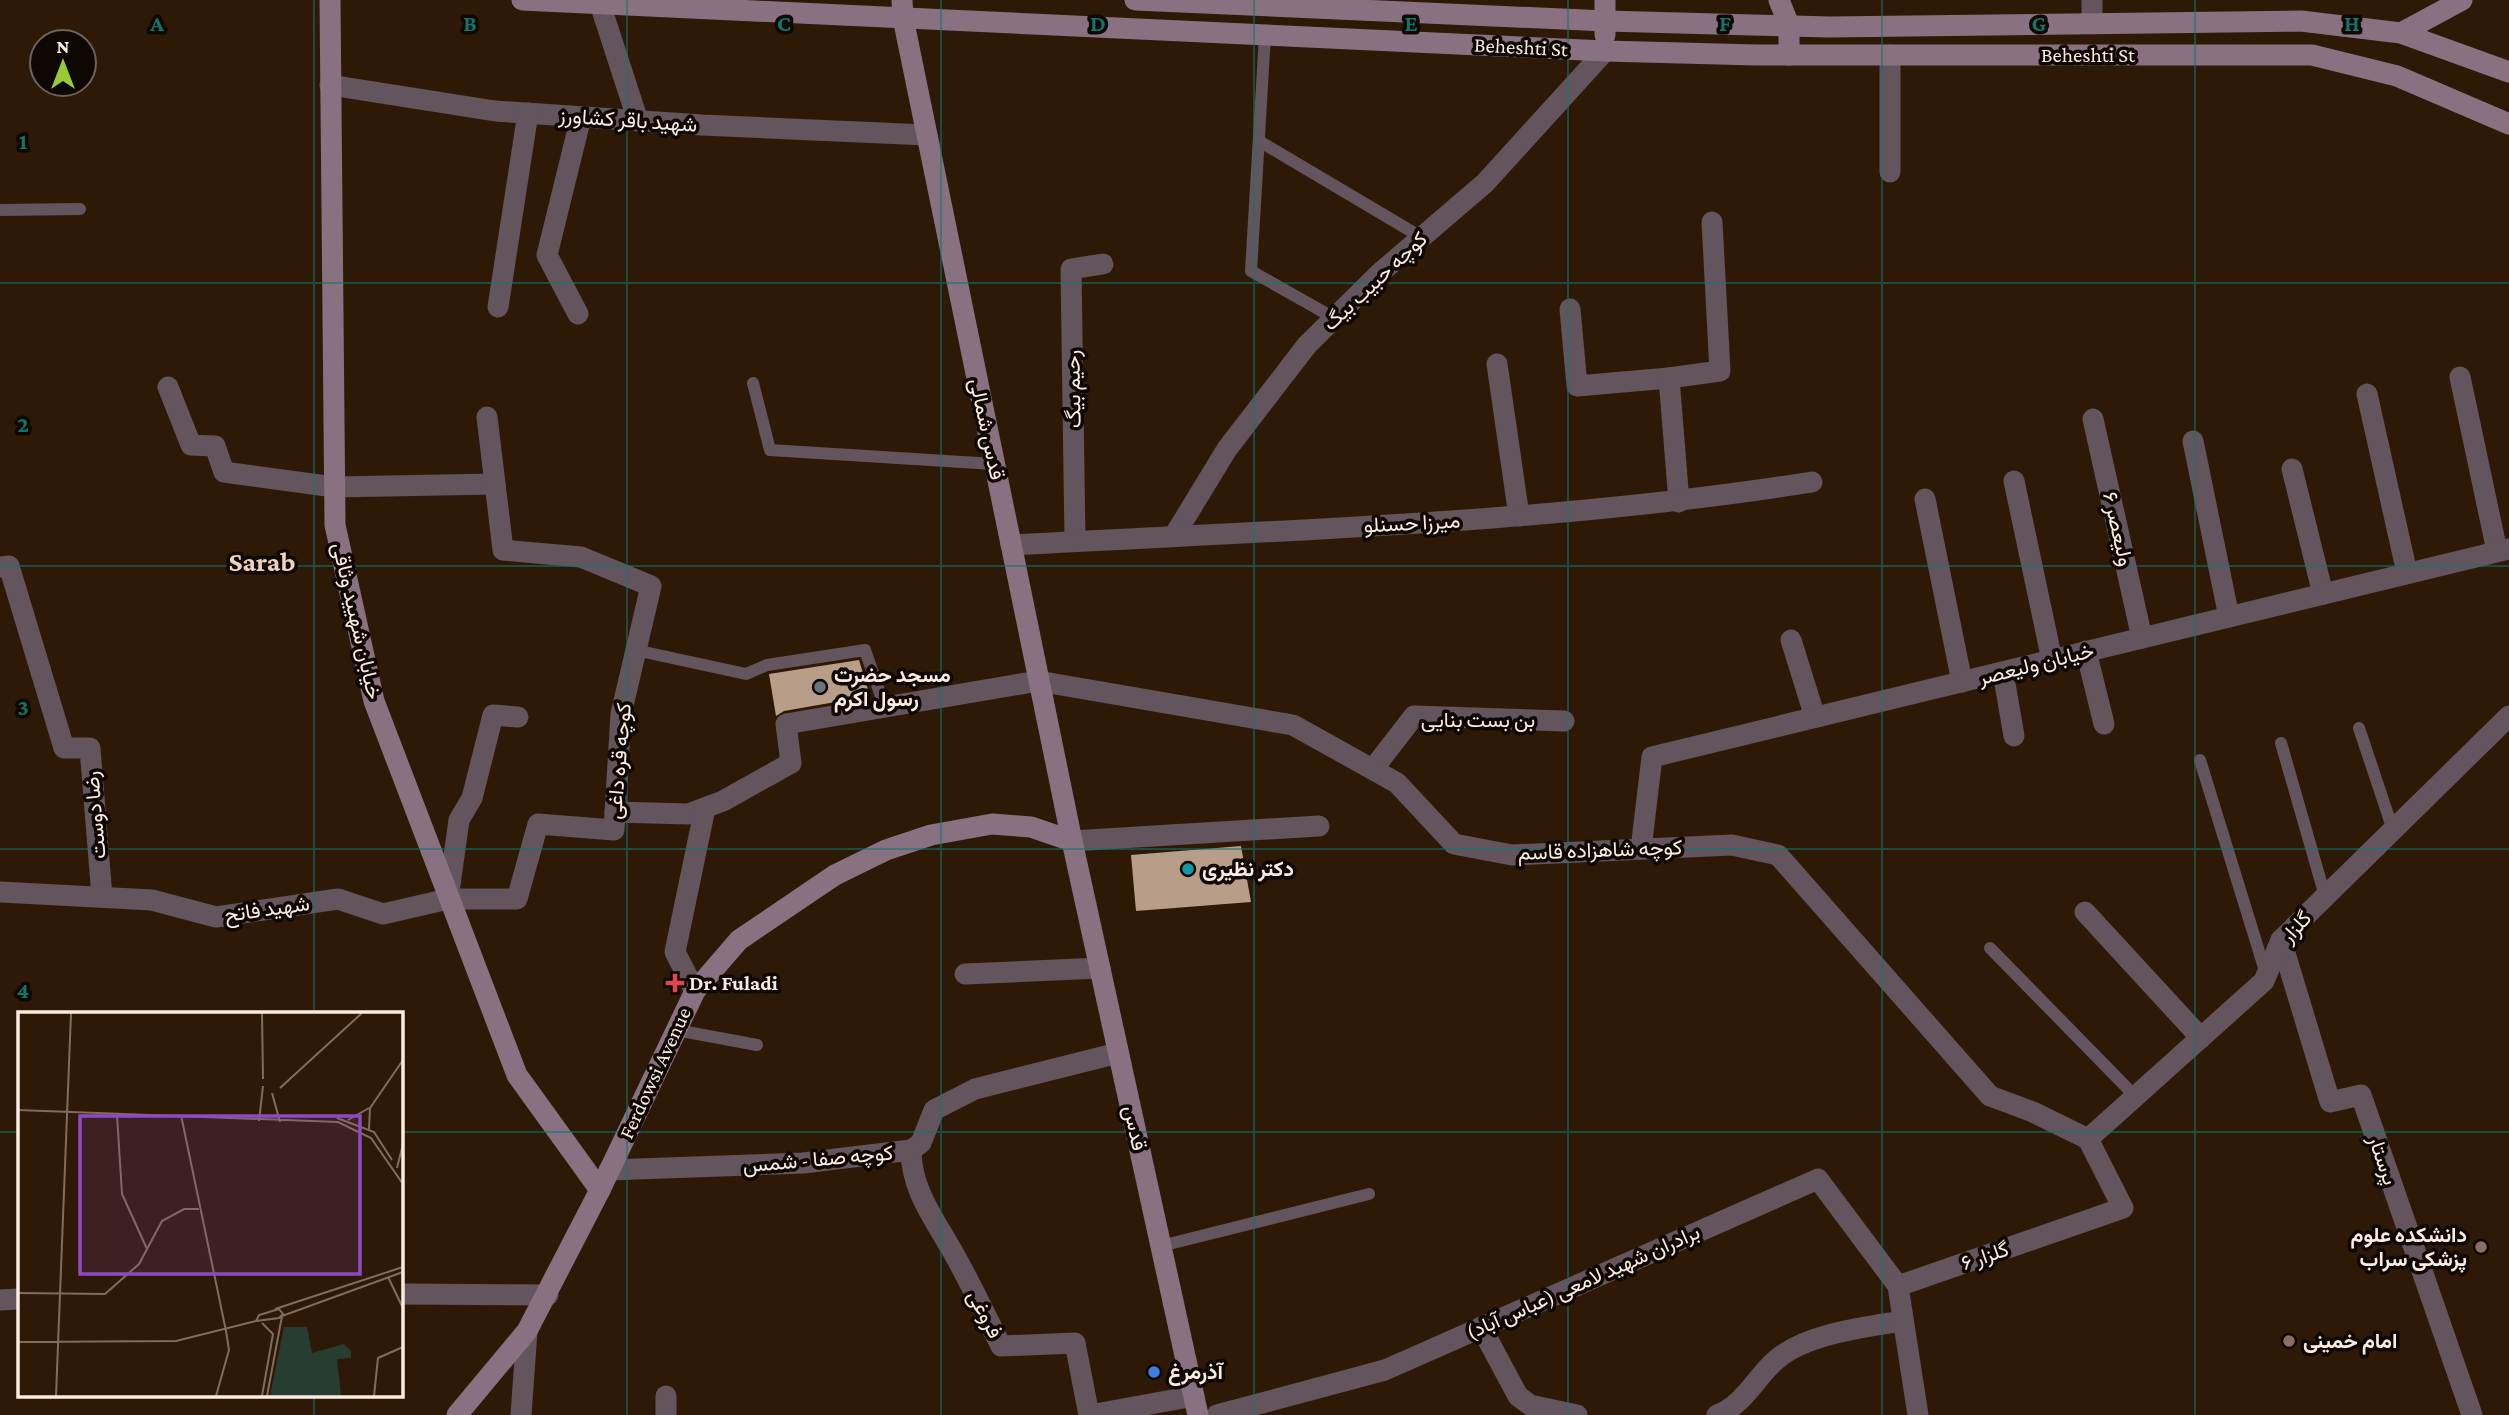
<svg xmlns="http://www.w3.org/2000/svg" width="2509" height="1415" viewBox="0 0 2509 1415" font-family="'Crimson Pro',Vazirmatn,serif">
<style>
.building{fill:#b89d88}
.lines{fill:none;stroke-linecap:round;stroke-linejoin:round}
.lane{stroke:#63545e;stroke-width:12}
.street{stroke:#63545e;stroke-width:21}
.secondary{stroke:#897182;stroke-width:21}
.grid{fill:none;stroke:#0f766e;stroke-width:2;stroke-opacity:0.55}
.worship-dot{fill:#6b7280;stroke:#0f0702;stroke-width:2.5}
.culture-dot{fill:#0f9aa8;stroke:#0f0702;stroke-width:2.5}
.health-dot{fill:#e0444e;stroke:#0f0702;stroke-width:2.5}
.education-dot{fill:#8d6e63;stroke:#0f0702;stroke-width:2.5}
.shop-dot{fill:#3f7fe0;stroke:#0f0702;stroke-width:2.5}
.labels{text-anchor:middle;stroke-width:7;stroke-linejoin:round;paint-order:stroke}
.street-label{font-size:21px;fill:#fbece1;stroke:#0f0702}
.poi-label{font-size:21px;font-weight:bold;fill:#fbece1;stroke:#0f0702;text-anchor:start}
.district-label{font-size:28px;font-weight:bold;fill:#eed2bb;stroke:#0f0702}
.inset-road{fill:none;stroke:#806d5e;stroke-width:2}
.view{fill:#8e49c4;fill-opacity:0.15;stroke:#8e49c4;stroke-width:3.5}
.inset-edge{fill:none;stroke:#fbece1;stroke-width:3.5}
.grid-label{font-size:23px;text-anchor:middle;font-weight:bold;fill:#0f766e;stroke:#0f0702;stroke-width:7;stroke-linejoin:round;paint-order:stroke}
</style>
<rect width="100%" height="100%" fill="#2e1907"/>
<g class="building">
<polygon points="859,660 870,696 784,711 776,716 769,674"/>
<polygon points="1241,846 1251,902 1136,911 1131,855"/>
</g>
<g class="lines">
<g class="lane">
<polyline points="1265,35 1251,271 1334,318"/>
<polyline points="1259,141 1421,237"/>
<polyline points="0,210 80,209"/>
<polyline points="753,383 770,450 994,464"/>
<polyline points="635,650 746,674 767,665 865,650 884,705"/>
<polyline points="2359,728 2393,830"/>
<polyline points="2281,743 2325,896"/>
<polyline points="2200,760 2266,974"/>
<polyline points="1990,948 2135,1096"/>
<polyline points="676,1030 757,1045"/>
<polyline points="1161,1246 1369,1194"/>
</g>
<g class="street">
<polyline points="2092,0 2092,22"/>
<polyline points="600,4 638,121"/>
<polyline points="1890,55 1890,172"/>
<polyline points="330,85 495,111 702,125 927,135"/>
<polyline points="498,307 528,113"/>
<polyline points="1570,309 1577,386 1669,378"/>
<polyline points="578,314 547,255 581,117"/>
<polyline points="1497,364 1519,516"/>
<polyline points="2460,377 2497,551"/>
<polyline points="168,387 191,445 215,446 224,472 334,487 495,484"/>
<polyline points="2367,394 2407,573"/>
<polyline points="2093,419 2142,638"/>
<polyline points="2193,441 2229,617"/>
<polyline points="2292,469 2323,594"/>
<polyline points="2014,481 2052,660"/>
<polyline points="1925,499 1962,682"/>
<polyline points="1679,502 1669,378 1720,371 1712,222"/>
<polyline points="1174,536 1227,449 1307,345 1380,273 1485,183 1605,51"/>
<polyline points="1075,541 1071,269 1103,264"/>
<path d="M1011,545C1278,530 1547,524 1812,482"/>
<polyline points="0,567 9,566 64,748 90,748 102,897"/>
<polyline points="1791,640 1815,717"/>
<polyline points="2086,651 2104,724"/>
<polyline points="2003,672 2014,736"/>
<polyline points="1373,769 1414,716 1564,721"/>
<polyline points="615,812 688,814 723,801 791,763 786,724 1038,681 1293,725 1397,783 1454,844 1512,855 1732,845 1778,855 1990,1096 2033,1112 2088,1139"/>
<polyline points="1072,841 1319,826"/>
<polyline points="1641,849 1652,757 2509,549"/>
<polyline points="0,892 152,900 216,917 338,899 383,914 448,899 517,899 538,824 614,830 621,714 651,586 581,557 503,550 487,417"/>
<polyline points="448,899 459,820 472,798 493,715 518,717"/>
<polyline points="2085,912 2201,1038"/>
<polyline points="2281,940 2330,1102 2361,1095 2472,1415"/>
<polyline points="965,974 1100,968"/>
<polyline points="695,991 675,952 705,808"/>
<polyline points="2088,1139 2264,981 2281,940 2509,716"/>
<path d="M911,1150C911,1190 935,1220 954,1254C971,1284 986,1316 1001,1346L1075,1343L1089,1415"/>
<polyline points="609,1170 803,1163 911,1150 921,1143 934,1110 975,1089 1118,1053"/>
<polyline points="401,1294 548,1295"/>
<polyline points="0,1300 19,1299"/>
<polyline points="1481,1327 1518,1396 1530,1405 1577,1415"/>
<polyline points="521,1415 527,1331"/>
<polyline points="666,1415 666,1396"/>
<polyline points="1090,1415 1194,1396"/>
<polyline points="1217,1415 1385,1370 1818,1179 1898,1286"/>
<path d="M1717,1415C1743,1406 1756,1377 1776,1360C1805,1334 1865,1327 1903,1321"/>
<polyline points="1918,1415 1898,1286 2123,1208 2088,1139"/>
</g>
<g class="secondary">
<polyline points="330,0 335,525 374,701 517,1075 600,1190"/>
<polyline points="522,0 1605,51 1756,55 2312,55 2397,76 2509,124"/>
<polyline points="902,0 903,18 1072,841 1198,1415"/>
<polyline points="1135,0 1606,21 1829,27 2301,21 2401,33 2509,72"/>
<polyline points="1605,0 1605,35"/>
<polyline points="1779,0 1789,25 1789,55"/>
<polyline points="2401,33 2462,0"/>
<polyline points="457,1415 527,1331 600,1190 695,991 739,940 835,875 886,850 931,835 992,824 1031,827 1072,841"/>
</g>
</g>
<path class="grid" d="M314,0V1014M627,0V1415M941,0V1415M1254,0V1415M1568,0V1415M1882,0V1415M2195,0V1415M0,283H2509M0,566H2509M0,849H2509M0,1132H19M401,1132H2509M314,1396V1415"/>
<circle class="worship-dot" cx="820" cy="687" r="7"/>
<circle class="culture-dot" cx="1188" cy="869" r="7"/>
<path class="health-dot" d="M671.5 972.5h7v7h7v7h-7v7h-7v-7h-7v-7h7z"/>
<g class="education-dot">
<circle cx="2481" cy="1247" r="7"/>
<circle cx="2289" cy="1341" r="7"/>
</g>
<circle class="shop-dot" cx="1154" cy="1372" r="7"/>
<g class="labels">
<g class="street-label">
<text transform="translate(1521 47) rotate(3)" y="7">Beheshti St</text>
<text x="2088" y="62">Beheshti St</text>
<text transform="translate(628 120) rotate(4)" y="7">شهید باقر کشاورز</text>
<text transform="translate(1375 281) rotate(-43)" y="7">کوچه حبیب بیگ</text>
<text transform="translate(1073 389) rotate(-91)" y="7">رحیم بیگ</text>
<text transform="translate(987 429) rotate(78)" y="7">قدس شمالی</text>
<text transform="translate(1412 523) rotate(-3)" y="7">میرزا حسنلو</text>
<text transform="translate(2118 529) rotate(77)" y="7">ولیعصر ۶</text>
<text transform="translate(357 621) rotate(77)" y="7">خیابان شهیید وثاقی</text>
<text transform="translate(2036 664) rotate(-14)" y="7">خیابان ولیعصر</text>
<text x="1478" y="727">بن بست بنایی</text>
<text transform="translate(619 761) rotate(-85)" y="7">کوچه قره داغی</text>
<text transform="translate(95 815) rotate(-95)" y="7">رضا دوست</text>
<text transform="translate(1600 850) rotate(-2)" y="7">کوچه شاهزاده قاسم</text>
<text transform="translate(267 909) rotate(-8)" y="7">شهید فاتح</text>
<text transform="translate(2296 927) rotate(-48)" y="7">گلزار</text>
<text transform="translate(655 1073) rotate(-65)" y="7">Ferdowsi Avenue</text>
<text transform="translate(1135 1128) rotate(78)" y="7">قدس</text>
<text transform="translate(818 1159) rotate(-5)" y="7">کوچه صفا - شمس</text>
<text transform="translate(2383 1160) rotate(71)" y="7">پرستار</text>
<text transform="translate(1985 1256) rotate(-19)" y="7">گلزار ۶</text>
<text transform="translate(1583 1282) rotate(-24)" y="7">برادران شهید لامعی (عباس آباد)</text>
<text transform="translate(985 1314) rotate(62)" y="7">فروغی</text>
</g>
<g class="poi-label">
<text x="834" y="682">مسجد حضرت<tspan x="834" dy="24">رسول اکرم</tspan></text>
<text x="1202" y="876">دکتر نظیری</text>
<text x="689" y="990">Dr. Fuladi</text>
<text x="2467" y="1242" text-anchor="end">دانشکده علوم<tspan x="2467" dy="24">پزشکی سراب</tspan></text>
<text x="2303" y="1348">امام خمینی</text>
<text x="1168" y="1379">آذرمرغ</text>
</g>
<g class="district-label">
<text x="262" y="571">Sarab</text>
</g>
</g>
<g transform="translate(18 1012)">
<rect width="385" height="385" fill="#2e1907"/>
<path d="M266,315H289L294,341L326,332L333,339V346L319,347L323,384H252Z" fill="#273d31"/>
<path class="inset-road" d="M244,1L245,67M262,76L344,1M254,81L262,110M0,98L320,110L353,126L385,172M99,103L104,182L129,237M163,103L208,319L211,338L198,384M319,106L356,120L374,148M330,108L351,96M241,109L245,74M351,117L352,96L385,48M379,156L385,132M370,265L385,296M0,281L87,282L121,252L144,209L166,197H181M257,297L385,255M261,297L265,302L261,306L238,309L241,303ZM0,330L158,329L238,309M38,384L53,1M244,384L255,322L244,311M249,384L264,304L385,260M356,384L360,346L385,335"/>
<path class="view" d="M62,104H342V262H62Z"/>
<rect width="385" height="385" class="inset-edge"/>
</g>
<g class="grid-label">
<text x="157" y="31">A</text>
<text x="470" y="31">B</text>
<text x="784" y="31">C</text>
<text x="1098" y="31">D</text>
<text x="1411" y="31">E</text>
<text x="1725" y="31">F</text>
<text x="2039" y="31">G</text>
<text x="2352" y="31">H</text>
<text x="23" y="149">1</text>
<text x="23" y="432">2</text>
<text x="23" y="715">3</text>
<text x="23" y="998">4</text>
</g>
<g transform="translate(63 63)"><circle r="33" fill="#0f0702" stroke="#6d635b" stroke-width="2"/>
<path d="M0-5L12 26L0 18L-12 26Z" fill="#99cb35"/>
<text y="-10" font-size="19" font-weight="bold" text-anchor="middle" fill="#fbece1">N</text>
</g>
</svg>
